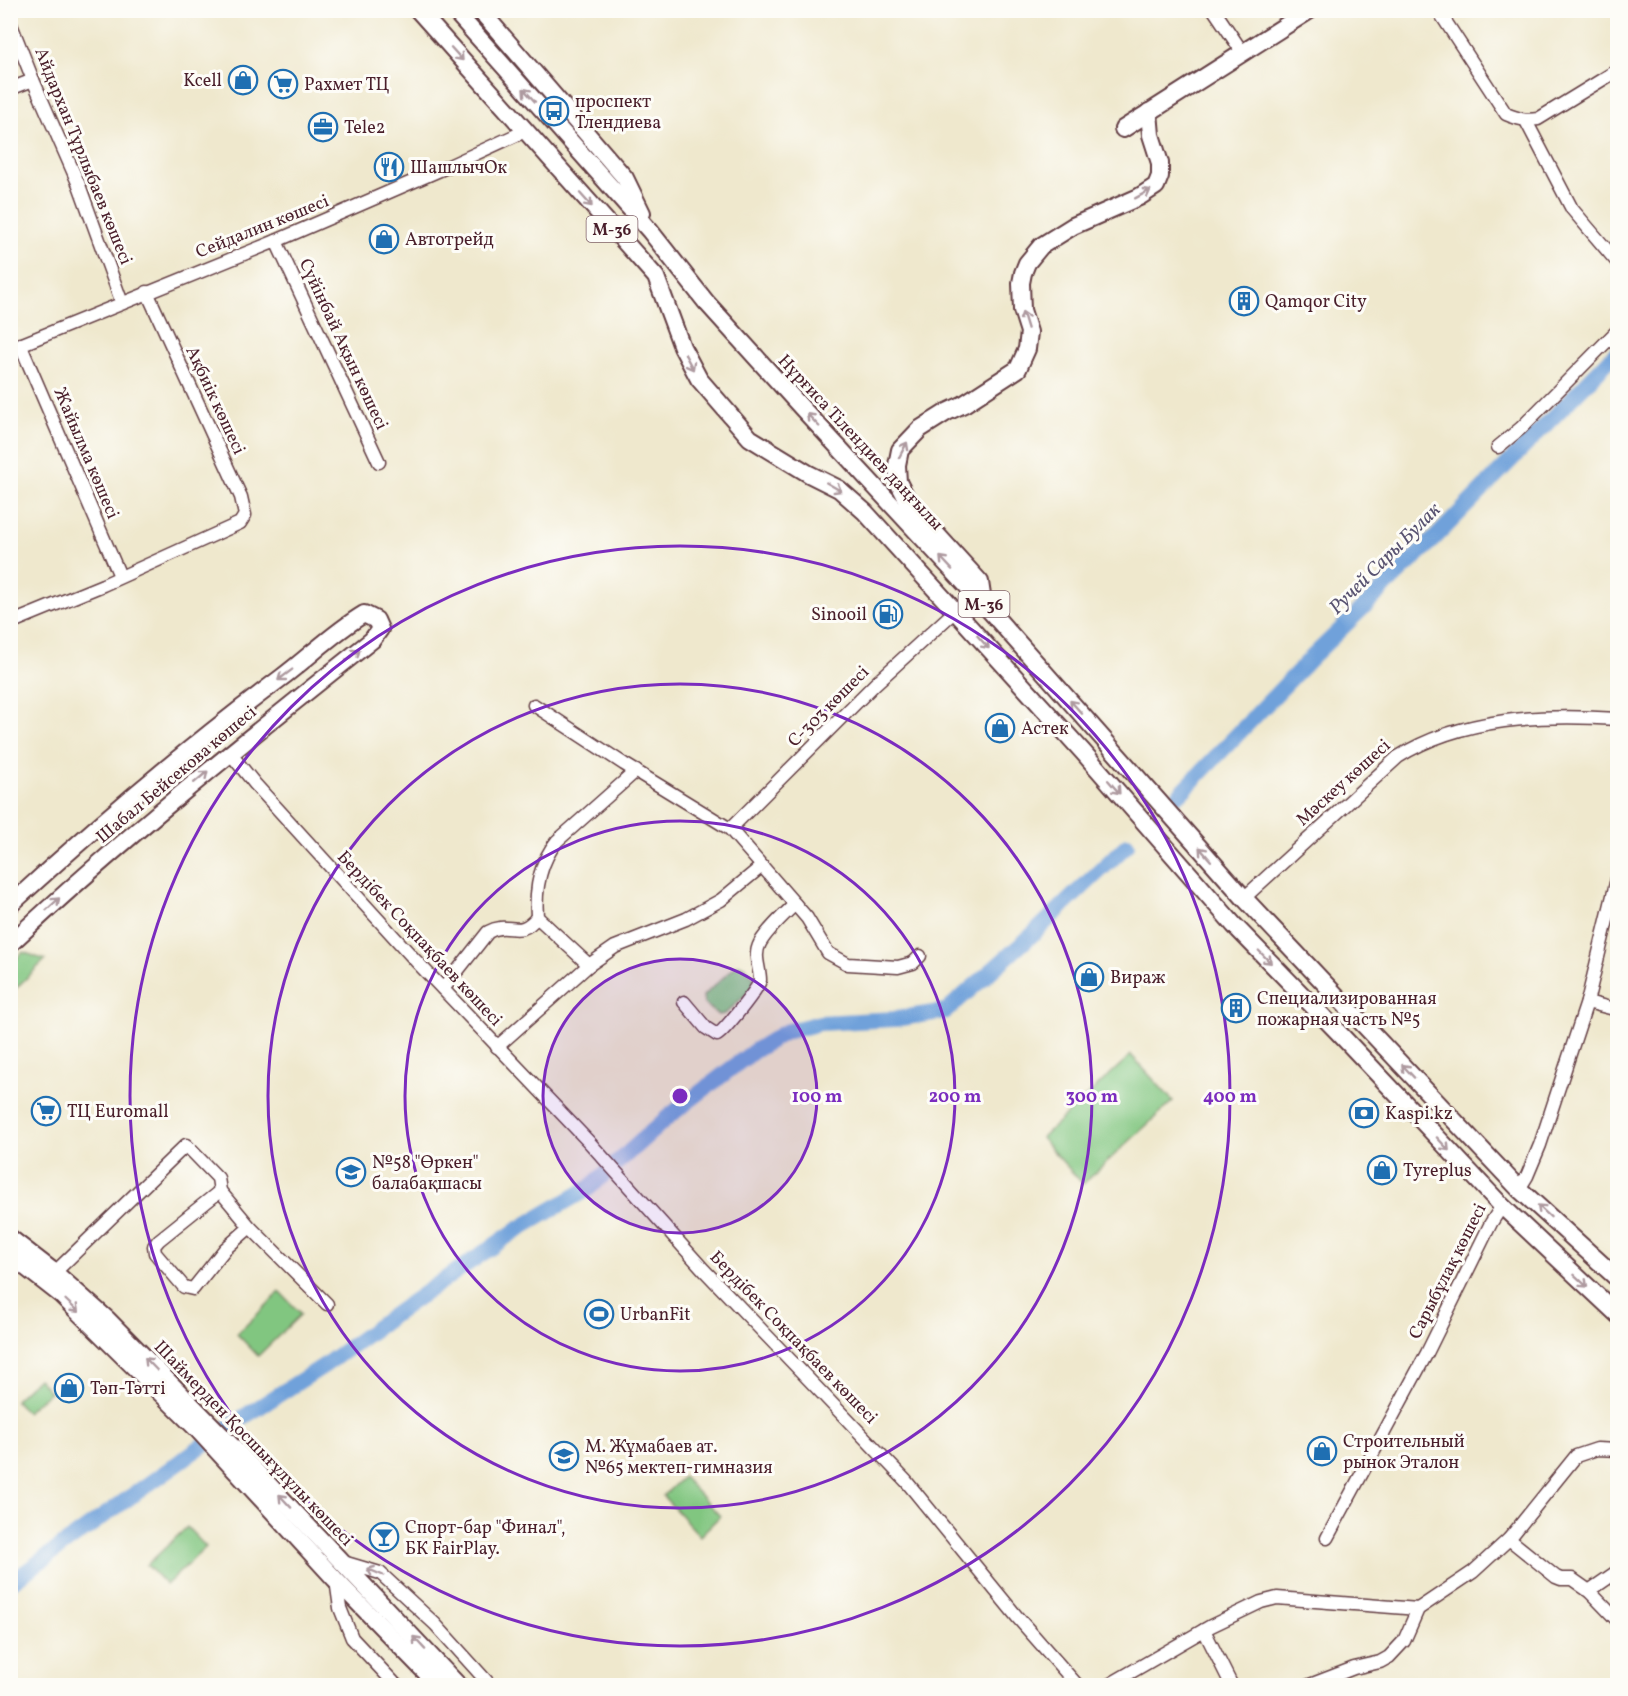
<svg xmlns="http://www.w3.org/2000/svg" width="1628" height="1696" viewBox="0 0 1628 1696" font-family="Vollkorn,serif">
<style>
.grass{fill:#81c680;stroke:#667256;stroke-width:1.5}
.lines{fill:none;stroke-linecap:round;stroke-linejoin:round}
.river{stroke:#70a1da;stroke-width:16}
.minor-casing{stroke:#633d43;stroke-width:15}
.major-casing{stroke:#633d43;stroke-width:20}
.minor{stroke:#fff;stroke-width:12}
.major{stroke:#fff;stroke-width:16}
.oneway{stroke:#ae9aa0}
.ring{fill:none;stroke:#7b2cbf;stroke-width:3}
.labels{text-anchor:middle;stroke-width:6;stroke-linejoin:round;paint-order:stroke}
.shield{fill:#fdfcf7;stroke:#806168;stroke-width:1.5}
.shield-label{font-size:16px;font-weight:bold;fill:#4a1f2b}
.poi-label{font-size:18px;fill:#4a1f2b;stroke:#fdfcf7;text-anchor:start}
.street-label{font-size:18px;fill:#4a1f2b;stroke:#fdfcf7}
.water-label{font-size:20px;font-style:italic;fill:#595371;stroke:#fdfcf7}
.centre{fill:#7b2cbf;stroke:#fdfcf7;stroke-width:3}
.ring-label{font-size:18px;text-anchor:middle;font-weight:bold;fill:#7b2cbf;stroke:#fdfcf7;stroke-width:6;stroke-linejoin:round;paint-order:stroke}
</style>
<rect width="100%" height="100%" fill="#fdfcf7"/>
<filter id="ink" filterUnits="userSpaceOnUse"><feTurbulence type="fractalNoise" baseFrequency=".0167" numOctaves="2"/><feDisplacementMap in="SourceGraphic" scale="12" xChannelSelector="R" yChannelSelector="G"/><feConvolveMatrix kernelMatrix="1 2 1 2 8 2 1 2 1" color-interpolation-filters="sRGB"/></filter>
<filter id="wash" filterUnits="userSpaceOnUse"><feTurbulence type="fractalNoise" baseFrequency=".008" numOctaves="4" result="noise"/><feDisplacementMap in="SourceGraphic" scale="24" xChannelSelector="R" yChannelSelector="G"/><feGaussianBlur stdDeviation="1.35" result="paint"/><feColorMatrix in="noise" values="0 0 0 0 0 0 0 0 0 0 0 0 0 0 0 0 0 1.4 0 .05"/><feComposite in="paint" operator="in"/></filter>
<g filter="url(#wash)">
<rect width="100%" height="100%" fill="#efe8cd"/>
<g class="grass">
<polygon points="23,952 45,960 11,993 11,964"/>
<path d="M738,964C747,965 754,976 756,985L725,1014L718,1015L704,1003L703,996Z"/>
<polygon points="1131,1055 1173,1101 1083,1184 1041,1138"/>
<polygon points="280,1292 301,1314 258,1356 237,1334"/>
<polygon points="38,1378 50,1392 26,1412 15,1400"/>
<polygon points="683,1477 720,1516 700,1536 663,1496"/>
<polygon points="187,1527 206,1547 166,1585 147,1565"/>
</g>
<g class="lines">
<g class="river">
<polyline points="1180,794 1312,657 1426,547 1618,351"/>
<polyline points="10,1583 231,1425 325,1365 409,1304 515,1231 589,1188 668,1117 754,1051 785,1032 820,1023 895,1019 946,1011 1033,934 1127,845"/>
</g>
</g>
</g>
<g filter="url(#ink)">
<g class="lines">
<g class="minor-casing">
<g id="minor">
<polyline points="1214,10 1243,53"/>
<path d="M1438,10L1506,114C1518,119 1525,121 1538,119L1618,70"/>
<polyline points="10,22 33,80 79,185 122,303"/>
<polyline points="10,89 33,80"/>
<polyline points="1526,121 1572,209 1618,263"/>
<polyline points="276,241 379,462"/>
<polyline points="20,344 120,576"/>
<polyline points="10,349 276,241 449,166 525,131"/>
<polyline points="1498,447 1521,428 1618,330"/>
<polyline points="10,623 103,585 240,523 245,515 241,497 147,292"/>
<polyline points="534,705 624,764 730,829 807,918 828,953 848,964 898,967 913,963 920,956"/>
<polyline points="230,753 255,784 416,961 589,1142 704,1270 906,1481 1018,1618 1078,1686"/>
<polyline points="730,829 875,684 955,611"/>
<path d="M1244,898L1398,757C1461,717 1544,714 1618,719"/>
<path d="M589,965L537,917C535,890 540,862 557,841L636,771"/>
<path d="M443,989L488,932C509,920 519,940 537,917"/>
<path d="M684,1002L706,1028L717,1035C724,1031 759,988 760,980C760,967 753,956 760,943C768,929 783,916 795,904"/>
<polyline points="1587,1002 1618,1010"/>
<polyline points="497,1047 589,965 615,947 686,919 710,906 721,900 762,866"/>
<polyline points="1519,1189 1527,1176 1540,1145 1587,1002 1618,875"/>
<polyline points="220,1191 159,1240 154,1246 155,1253 184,1287 193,1289 225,1249 250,1227"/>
<polyline points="51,1276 186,1145 218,1178 220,1191 250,1227 327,1304"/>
<polyline points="1327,1538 1427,1353 1491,1223 1502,1206"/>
<polyline points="1509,1539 1556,1577 1561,1579 1572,1579 1589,1591 1618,1571"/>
<polyline points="343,1562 380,1573 435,1624 491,1686"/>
<polyline points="336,1580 340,1608 352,1638 397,1686"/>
<polyline points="1589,1591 1618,1621"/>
<polyline points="1204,1630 1232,1686"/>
<polyline points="1107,1686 1211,1626 1261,1602 1277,1598 1418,1609"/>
<polyline points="1307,1686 1354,1668 1380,1662 1389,1657 1404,1641 1418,1609 1473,1572 1509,1539 1576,1456 1597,1449 1618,1450"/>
</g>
</g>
<g class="major-casing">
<g id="major">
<polyline points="418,10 656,277 682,347 699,379 750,438 809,474 839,489 865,512 1083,752 1234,925 1338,1032 1502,1206 1618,1315"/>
<polyline points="454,10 650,231 706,302 802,408 983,603 1244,898 1519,1189 1618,1279"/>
<polyline points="480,10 625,178 642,213"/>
<polyline points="1123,129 1310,10"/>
<polyline points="983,602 980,582 910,505 898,482 897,465 900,450 920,429 947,412 964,404 1018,369 1027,349 1029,332 1022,310 1021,283 1023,273 1027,263 1041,246 1073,226 1139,197 1156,186 1160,176 1160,163 1151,135 1149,112"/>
<path d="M10,905C97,825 186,749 281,678C309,657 334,632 364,614L376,620L380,629L372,640C249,738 125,836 10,944"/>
<polyline points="10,1238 54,1272 108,1320 234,1448 459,1686"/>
<polyline points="10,1255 61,1295 198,1430 335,1579 439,1686"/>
</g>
</g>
<use href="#minor" class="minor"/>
<use href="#major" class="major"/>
</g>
<defs><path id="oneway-shaft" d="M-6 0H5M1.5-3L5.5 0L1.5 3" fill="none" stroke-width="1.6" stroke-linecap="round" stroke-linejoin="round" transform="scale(1.5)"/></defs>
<g class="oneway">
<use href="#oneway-shaft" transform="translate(457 54) rotate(48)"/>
<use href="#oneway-shaft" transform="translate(529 95) rotate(-132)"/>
<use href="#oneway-shaft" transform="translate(1143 194) rotate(-29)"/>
<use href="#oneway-shaft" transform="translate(586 200) rotate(48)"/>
<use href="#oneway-shaft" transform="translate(1025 320) rotate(-107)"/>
<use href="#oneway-shaft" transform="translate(689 362) rotate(62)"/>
<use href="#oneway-shaft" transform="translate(813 420) rotate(-134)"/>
<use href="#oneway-shaft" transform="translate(903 450) rotate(-62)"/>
<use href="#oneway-shaft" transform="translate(834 487) rotate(30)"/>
<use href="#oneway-shaft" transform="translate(946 563) rotate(-133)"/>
<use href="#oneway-shaft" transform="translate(983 642) rotate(48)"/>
<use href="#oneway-shaft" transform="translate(353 655) rotate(-38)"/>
<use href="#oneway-shaft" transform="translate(285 675) rotate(143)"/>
<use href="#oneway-shaft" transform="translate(1076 707) rotate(-132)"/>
<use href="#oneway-shaft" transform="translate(201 777) rotate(-40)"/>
<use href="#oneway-shaft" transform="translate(1114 787) rotate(49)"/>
<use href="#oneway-shaft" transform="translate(1205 854) rotate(-131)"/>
<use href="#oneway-shaft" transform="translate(53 904) rotate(-43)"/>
<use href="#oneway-shaft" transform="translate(1265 957) rotate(46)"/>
<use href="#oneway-shaft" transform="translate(1408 1071) rotate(-133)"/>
<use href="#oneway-shaft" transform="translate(1443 1144) rotate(47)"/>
<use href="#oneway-shaft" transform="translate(1544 1211) rotate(-137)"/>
<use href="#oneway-shaft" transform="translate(1581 1281) rotate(43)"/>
<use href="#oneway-shaft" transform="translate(72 1306) rotate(44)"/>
<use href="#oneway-shaft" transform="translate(151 1364) rotate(-134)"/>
<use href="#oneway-shaft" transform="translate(285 1501) rotate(-133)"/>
<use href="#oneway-shaft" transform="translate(375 1572) rotate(-157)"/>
<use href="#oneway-shaft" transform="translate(419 1643) rotate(-133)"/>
</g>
</g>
<circle cx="680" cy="1096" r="137" fill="#7b2cbf" fill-opacity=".12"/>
<g class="ring">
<circle cx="680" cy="1096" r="137"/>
<circle cx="680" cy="1096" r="275"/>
<circle cx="680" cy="1096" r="412"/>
<circle cx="680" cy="1096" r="550"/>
</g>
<defs>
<g id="shop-ring" transform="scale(1.5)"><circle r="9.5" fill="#fdfcf7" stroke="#1f6fb2" stroke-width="1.5"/><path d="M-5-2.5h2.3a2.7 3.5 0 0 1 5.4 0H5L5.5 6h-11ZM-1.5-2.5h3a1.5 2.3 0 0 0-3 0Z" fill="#1f6fb2"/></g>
<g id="supermarket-ring" transform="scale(1.5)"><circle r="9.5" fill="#fdfcf7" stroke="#1f6fb2" stroke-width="1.5"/><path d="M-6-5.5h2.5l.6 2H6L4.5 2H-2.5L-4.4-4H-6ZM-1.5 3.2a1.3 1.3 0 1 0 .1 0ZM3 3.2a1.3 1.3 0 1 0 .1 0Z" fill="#1f6fb2"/></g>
<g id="bus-ring" transform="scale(1.5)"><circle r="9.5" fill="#fdfcf7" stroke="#1f6fb2" stroke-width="1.5"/><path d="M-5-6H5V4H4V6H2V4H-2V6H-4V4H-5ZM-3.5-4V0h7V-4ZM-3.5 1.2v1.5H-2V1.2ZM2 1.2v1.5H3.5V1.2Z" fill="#1f6fb2"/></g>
<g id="office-ring" transform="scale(1.5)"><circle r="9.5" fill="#fdfcf7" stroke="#1f6fb2" stroke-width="1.5"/><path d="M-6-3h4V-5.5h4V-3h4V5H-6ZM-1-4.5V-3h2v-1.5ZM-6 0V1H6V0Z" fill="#1f6fb2"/></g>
<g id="restaurant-ring" transform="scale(1.5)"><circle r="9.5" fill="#fdfcf7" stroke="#1f6fb2" stroke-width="1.5"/><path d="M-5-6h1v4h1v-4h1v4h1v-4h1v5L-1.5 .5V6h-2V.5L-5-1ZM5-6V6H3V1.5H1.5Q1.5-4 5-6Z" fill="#1f6fb2"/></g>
<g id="building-ring" transform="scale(1.5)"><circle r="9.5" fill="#fdfcf7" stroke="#1f6fb2" stroke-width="1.5"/><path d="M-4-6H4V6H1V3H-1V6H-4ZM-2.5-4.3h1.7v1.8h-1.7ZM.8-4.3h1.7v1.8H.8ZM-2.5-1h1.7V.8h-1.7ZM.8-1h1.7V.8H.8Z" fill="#1f6fb2"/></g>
<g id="fuel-ring" transform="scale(1.5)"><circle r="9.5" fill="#fdfcf7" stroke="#1f6fb2" stroke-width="1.5"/><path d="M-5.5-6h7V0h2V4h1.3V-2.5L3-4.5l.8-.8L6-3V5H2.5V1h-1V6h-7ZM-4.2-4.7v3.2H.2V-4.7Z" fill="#1f6fb2"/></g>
<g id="bank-ring" transform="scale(1.5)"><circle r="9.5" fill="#fdfcf7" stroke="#1f6fb2" stroke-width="1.5"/><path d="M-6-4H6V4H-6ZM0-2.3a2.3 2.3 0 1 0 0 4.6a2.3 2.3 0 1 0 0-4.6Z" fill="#1f6fb2"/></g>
<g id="school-ring" transform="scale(1.5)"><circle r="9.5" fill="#fdfcf7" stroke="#1f6fb2" stroke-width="1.5"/><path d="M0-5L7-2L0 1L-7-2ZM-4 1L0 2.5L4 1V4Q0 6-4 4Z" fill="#1f6fb2"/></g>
<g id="stadium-ring" transform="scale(1.5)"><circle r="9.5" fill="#fdfcf7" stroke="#1f6fb2" stroke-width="1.5"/><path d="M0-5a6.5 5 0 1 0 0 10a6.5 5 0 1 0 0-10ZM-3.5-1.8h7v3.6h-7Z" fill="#1f6fb2"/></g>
<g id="bar-ring" transform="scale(1.5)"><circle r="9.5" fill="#fdfcf7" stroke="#1f6fb2" stroke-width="1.5"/><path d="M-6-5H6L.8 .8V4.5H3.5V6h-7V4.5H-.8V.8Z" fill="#1f6fb2"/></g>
</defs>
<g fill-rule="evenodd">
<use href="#shop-ring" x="243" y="80"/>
<use href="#supermarket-ring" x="283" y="84"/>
<use href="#bus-ring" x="554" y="111"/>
<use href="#office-ring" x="323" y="127"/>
<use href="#restaurant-ring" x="389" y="167"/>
<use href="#shop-ring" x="384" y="239"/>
<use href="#building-ring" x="1244" y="301"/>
<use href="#fuel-ring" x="888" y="614"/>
<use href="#shop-ring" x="1000" y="728"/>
<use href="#shop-ring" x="1089" y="977"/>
<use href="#building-ring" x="1236" y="1008"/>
<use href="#supermarket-ring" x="46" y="1111"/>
<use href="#bank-ring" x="1364" y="1113"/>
<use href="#shop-ring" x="1382" y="1170"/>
<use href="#school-ring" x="351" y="1172"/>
<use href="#stadium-ring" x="599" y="1314"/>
<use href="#shop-ring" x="69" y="1388"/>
<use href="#shop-ring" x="1322" y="1451"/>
<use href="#school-ring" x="564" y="1456"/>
<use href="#bar-ring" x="384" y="1537"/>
</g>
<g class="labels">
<g class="shield">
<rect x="586.5" y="216" width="51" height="26" rx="4.5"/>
<rect x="958.5" y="591" width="51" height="26" rx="4.5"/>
</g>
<g class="shield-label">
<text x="612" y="235">M-36</text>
<text x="984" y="610">M-36</text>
</g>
<g class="poi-label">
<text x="222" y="86" text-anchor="end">Kcell</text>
<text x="304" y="90">Рахмет ТЦ</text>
<text x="575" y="107">проспект<tspan x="575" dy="21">Тлендиева</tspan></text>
<text x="344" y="133">Tele2</text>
<text x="410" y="173">ШашлычОк</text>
<text x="405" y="245">Автотрейд</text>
<text x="1265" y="307">Qamqor City</text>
<text x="867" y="620" text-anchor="end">Sinooil</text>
<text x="1021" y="734">Астек</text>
<text x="1110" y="983">Вираж</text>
<text x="1257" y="1004">Специализированная<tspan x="1257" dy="21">пожарная часть №5</tspan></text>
<text x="67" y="1117">ТЦ Euromall</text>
<text x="1385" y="1119">Kaspi.kz</text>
<text x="372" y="1168">№58 "Өркен"<tspan x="372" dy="21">балабақшасы</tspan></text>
<text x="1403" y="1176">Tyreplus</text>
<text x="620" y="1320">UrbanFit</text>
<text x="90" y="1394">Тәп-Тәтті</text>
<text x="1343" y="1447">Строительный<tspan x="1343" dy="21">рынок Эталон</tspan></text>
<text x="585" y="1452">М. Жұмабаев ат.<tspan x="585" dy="21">№65 мектеп-гимназия</tspan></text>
<text x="405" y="1533">Спорт-бар "Финал",<tspan x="405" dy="21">БК FairPlay.</tspan></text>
</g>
<g class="street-label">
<text transform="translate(84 156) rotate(68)" y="6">Айдархан Тұрлыбаев көшесі</text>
<text transform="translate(262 226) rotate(-22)" y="6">Сейдалин көшесі</text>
<text transform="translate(344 344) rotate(65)" y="6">Сүйінбай Ақын көшесі</text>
<text transform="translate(216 400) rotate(65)" y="6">Ақбиік көшесі</text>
<text transform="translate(861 442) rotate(47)" y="6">Нұрғиса Тілендиев даңғылы</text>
<text transform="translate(87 453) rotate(67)" y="6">Жайылма көшесі</text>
<text transform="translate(828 706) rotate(-45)" y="6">С-303 көшесі</text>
<text transform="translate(176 774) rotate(-40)" y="6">Шабал Бейсекова көшесі</text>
<text transform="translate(1343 782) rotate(-42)" y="6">Мәскеу көшесі</text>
<text transform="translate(420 938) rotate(47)" y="6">Бердібек Соқпақбаев көшесі</text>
<text transform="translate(1447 1271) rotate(-63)" y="6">Сарыбұлақ көшесі</text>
<text transform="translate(794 1337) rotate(46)" y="6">Бердібек Соқпақбаев көшесі</text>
<text transform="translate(254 1443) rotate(46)" y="6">Шаймерден Қосшығұлұлы көшесі</text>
</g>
<g class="water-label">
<text transform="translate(1384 558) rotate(-45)" y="7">Ручей Сары Булак</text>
</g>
</g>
<circle cx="680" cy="1096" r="9" class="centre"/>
<g class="ring-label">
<text x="817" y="1102">100 m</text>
<text x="955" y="1102">200 m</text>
<text x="1092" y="1102">300 m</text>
<text x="1230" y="1102">400 m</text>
</g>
<rect width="1628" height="1696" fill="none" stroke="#fdfcf7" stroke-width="36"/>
</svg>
